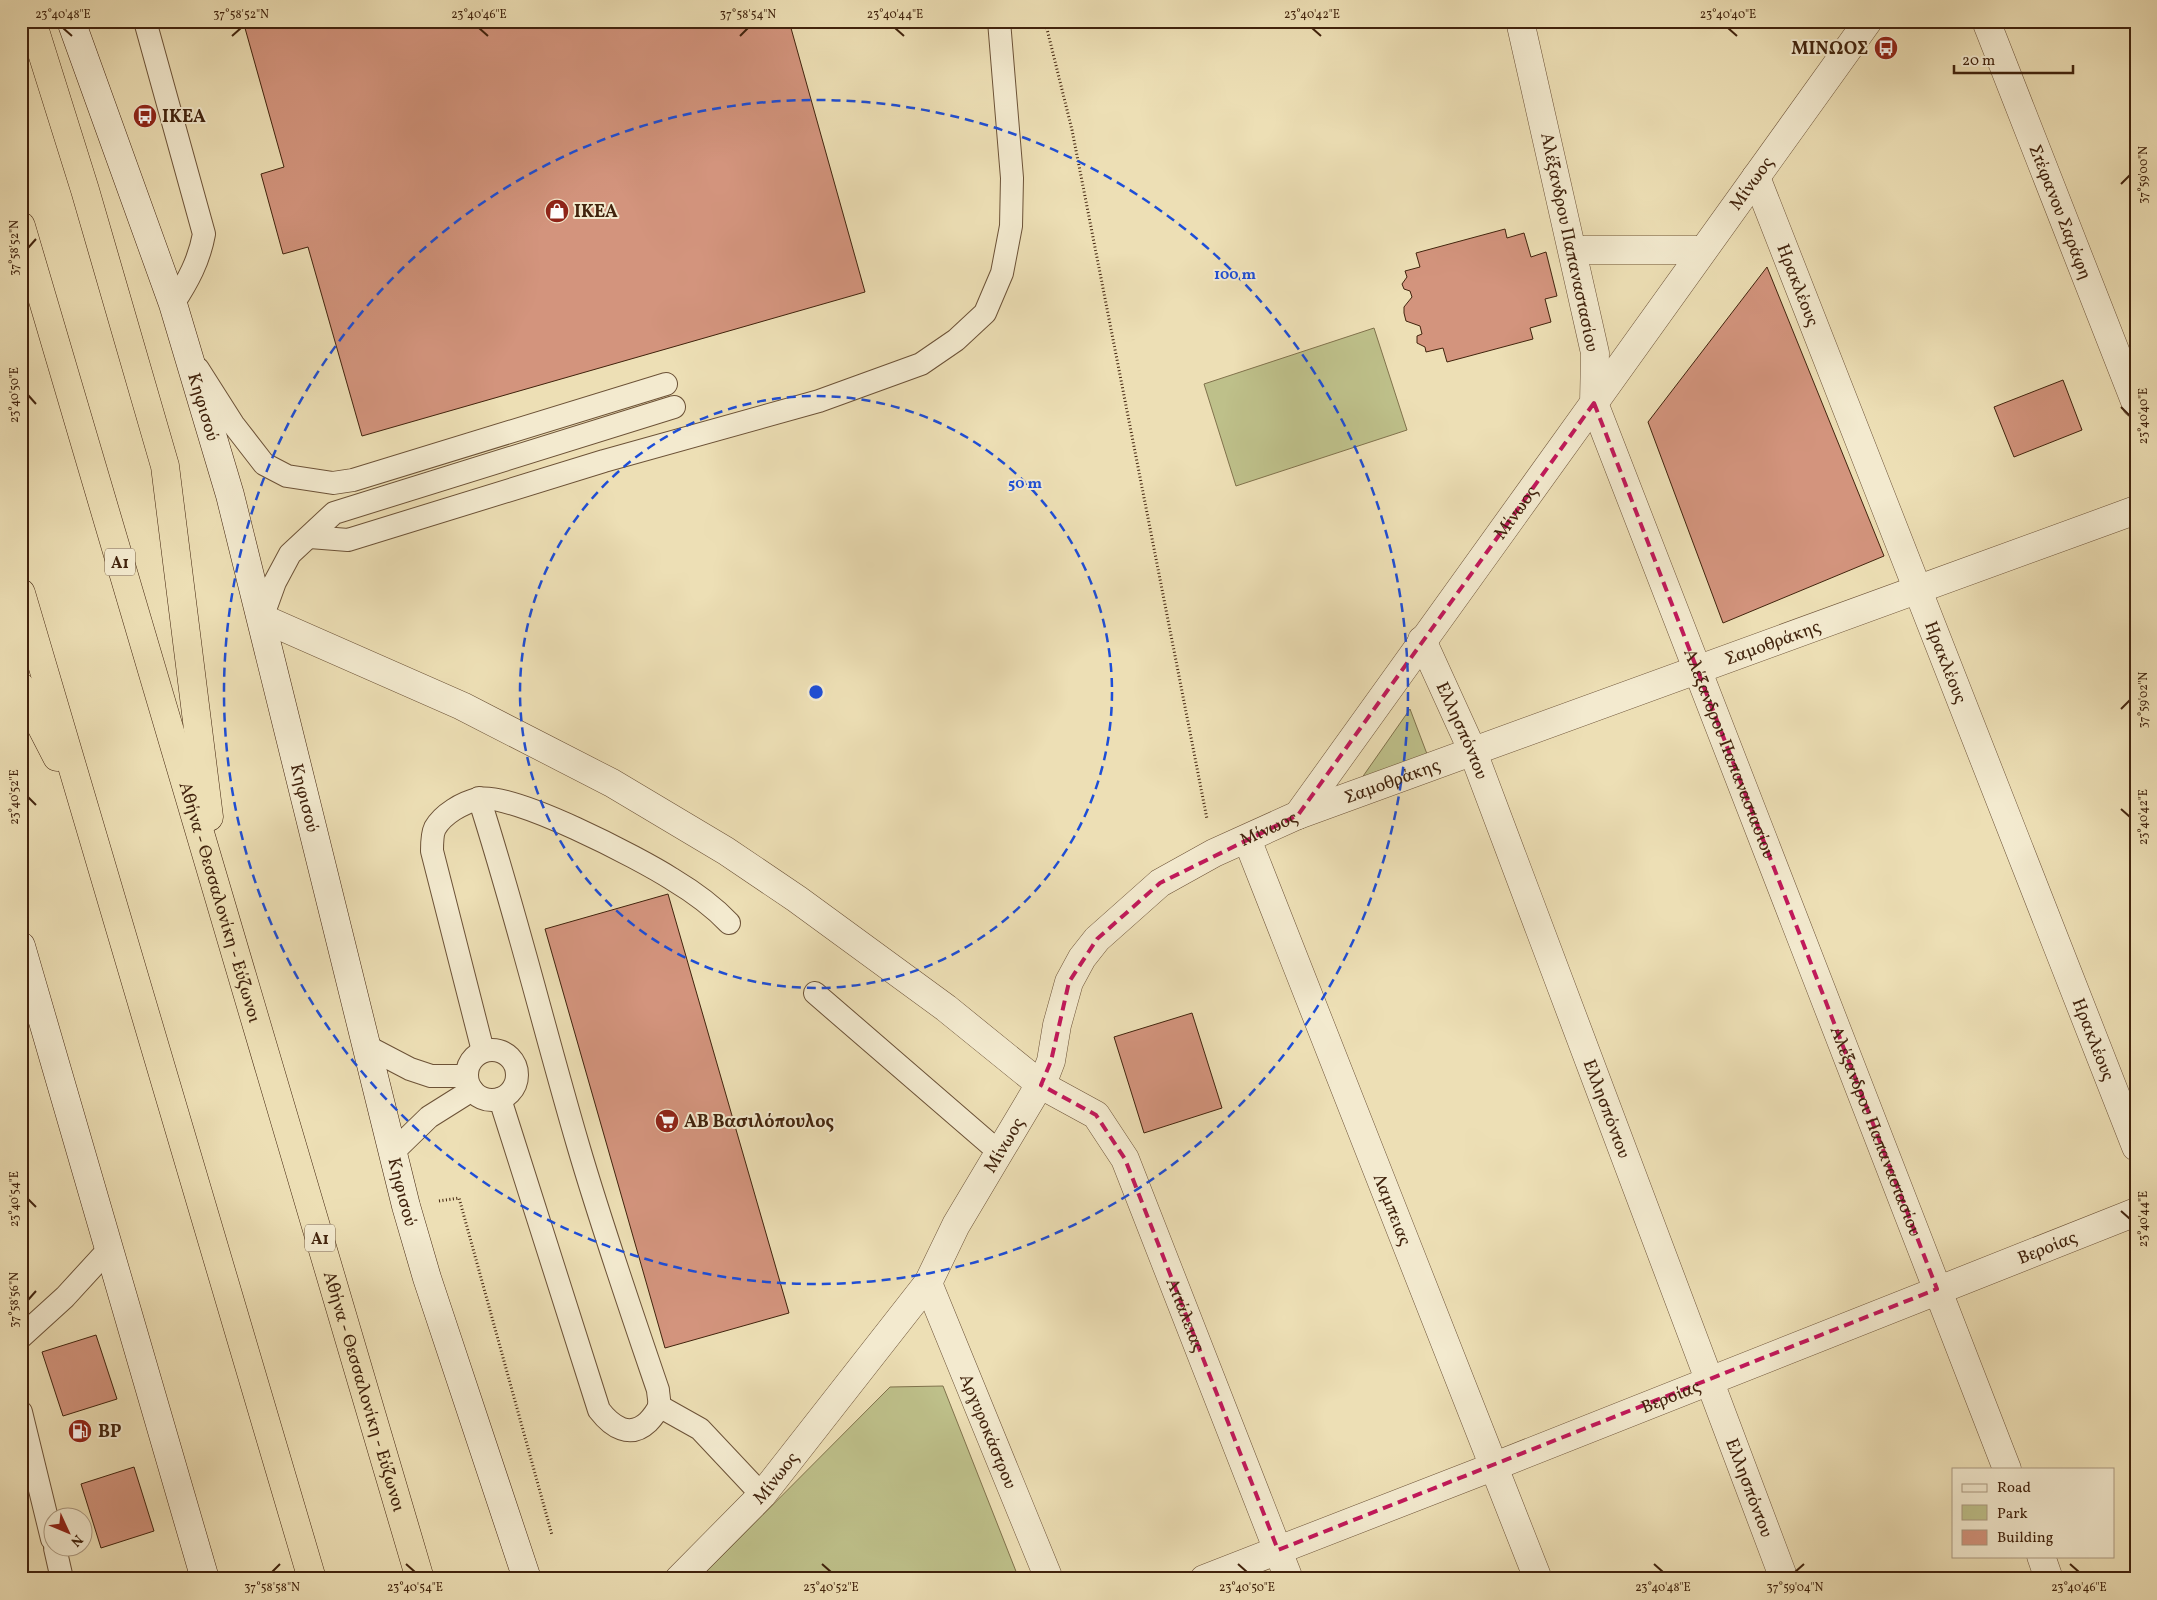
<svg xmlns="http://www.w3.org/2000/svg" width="2157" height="1600" viewBox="0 0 2157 1600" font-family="Vollkorn,serif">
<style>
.green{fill:#bec08a;stroke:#80724c}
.building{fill:#d3947d;stroke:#41230d}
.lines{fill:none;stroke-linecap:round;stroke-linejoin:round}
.service-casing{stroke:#6c5237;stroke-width:24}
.minor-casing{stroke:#6c5237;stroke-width:29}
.tertiary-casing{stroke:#6c5237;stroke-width:29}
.secondary-casing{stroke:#41230d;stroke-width:29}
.motorway-casing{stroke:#41230d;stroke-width:29}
.path{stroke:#41230d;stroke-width:3;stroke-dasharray:1 2.5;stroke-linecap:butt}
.service{stroke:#f3eacf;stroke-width:22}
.minor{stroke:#f3eacf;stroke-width:28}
.tertiary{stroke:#f3eacf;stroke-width:28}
.secondary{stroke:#f3eacf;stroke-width:28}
.motorway{stroke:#eddfb5;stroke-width:28}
.marked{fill:none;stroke:#c2185b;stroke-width:4;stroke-dasharray:10 6;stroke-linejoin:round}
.ticks{fill:none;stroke:#41230d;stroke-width:2}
.ring{fill:none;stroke:#1d4ed8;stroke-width:2.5;stroke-dasharray:9 6}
.labels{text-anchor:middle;stroke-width:4;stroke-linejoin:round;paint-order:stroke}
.shield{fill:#f3eacf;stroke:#765f47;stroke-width:1}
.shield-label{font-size:16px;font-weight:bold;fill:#41230d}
.poi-label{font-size:18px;font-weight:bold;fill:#41230d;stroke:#f3eacf;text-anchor:start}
.street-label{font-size:18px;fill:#41230d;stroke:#f3eacf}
.centre{fill:#1d4ed8;stroke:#f3eacf;stroke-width:2.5}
.ring-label{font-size:15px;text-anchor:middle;font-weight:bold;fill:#1d4ed8;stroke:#f3eacf;stroke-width:4;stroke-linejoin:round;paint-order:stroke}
.neatline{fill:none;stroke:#41230d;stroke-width:2}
.ticks-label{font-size:12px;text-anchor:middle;fill:#41230d}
</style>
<rect width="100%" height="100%" fill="#eddfb5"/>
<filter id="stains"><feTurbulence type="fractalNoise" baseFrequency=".004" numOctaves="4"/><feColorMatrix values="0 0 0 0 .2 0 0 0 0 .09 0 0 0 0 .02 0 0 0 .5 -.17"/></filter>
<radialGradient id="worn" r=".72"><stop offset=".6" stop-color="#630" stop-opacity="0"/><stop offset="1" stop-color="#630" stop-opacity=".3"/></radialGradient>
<g class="green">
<polygon points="1374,328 1407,430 1236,486 1204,384"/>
<polygon points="1410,709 1427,754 1359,782"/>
<polygon points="943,1386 1019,1579 699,1579 890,1387"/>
</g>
<g class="building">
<polygon points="243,21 789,21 865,292 362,436 308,247 283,254 261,174 284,167"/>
<polygon points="1505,229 1507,238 1524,233 1531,257 1546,252 1557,296 1545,299 1551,322 1530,328 1533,339 1447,362 1443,348 1426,352 1425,347 1417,343 1417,336 1422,334 1420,326 1406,321 1404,313 1404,307 1412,297 1410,291 1404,289 1402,284 1407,277 1405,271 1420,267 1416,253"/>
<polygon points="1767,267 1884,556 1723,623 1648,422"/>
<polygon points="2063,380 2082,430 2014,457 1994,407"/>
<polygon points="668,894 789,1313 665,1348 545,929"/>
<polygon points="1192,1013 1222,1108 1144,1133 1114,1037"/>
<polygon points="96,1335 117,1399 63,1416 42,1352"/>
<polygon points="134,1467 154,1531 101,1548 81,1484"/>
</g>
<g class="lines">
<g class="service-casing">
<g id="service">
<path d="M145,21L204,234C199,261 188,281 173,304"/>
<polyline points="198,369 233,424 264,464 287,476 333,483 353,480 666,384"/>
<polyline points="310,537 348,540 604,461 819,401 921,364 956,340 985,313 1002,273 1011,226 1012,178 999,21"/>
<polyline points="262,618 275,582 290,554 334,513 674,407"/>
<path d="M479,798C516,913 544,1029 578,1145C602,1227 630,1308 658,1390C658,1394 660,1401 659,1406C658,1410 652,1418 648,1422C630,1439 612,1427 599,1410L500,1099"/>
<polyline points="815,993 999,1152"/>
<polyline points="366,1046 410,1069 431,1076 466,1076"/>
<circle cx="492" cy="1075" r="25"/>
<path d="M483,1051L432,851C432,844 432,834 435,828C443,814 462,803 478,799C511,791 641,859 672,879C692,891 713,906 729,923"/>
<polyline points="392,1153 429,1117 472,1090"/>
<polyline points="21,1337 65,1297 109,1249"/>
<polyline points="659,1406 700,1429 762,1495"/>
<polyline points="21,1412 52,1539"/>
<polyline points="55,1548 62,1579"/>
</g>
</g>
<g class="minor-casing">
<g id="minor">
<path id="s1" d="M1986,21L2136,404"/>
<path id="s2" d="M1756,177L2136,1147"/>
<polyline points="1573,250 1702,250"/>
<path id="s3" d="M262,618L462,706L612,783L726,851L797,899L946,1008L1041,1085L1096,1115L1125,1159L1289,1579"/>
<path id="s4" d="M1422,640L1473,752L1784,1579"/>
<path id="s5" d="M1298,815L2136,510"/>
<path id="s6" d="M1247,839L1538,1579"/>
<path id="s7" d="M928,1283L1049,1579"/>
<path id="s8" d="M679,1579L762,1495L928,1283L956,1225L1046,1074L1051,1061L1057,1025L1069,982L1082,958L1097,939L1160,883L1214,853L1298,815L1594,403L1595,353L1520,21"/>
<path id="s9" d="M1204,1579L1495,1466L2136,1212"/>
</g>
</g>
<g class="tertiary-casing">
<g id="tertiary">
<path id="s10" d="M1868,21L1594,403L2007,1469"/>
<polyline points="2041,1556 2049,1579"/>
</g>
</g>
<g class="secondary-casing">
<g id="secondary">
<path id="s11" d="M71,21L173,304L230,495L406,1206L427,1278L527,1579"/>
<polyline points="21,946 205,1579"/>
</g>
</g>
<g class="motorway-casing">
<g id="motorway">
<polyline points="32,21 85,190 165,466 209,817"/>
<path id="s12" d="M21,226L420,1579"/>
<polyline points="21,593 312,1579"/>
<polyline points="21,687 57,757"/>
</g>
</g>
<g class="path">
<polyline points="1045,21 1072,130 1207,819"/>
<polyline points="439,1201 459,1198 552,1535"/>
</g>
<use href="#service" class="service"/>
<use href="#minor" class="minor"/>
<use href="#tertiary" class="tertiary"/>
<use href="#secondary" class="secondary"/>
<use href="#motorway" class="motorway"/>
</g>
<path class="marked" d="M1594,403L1937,1289L1278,1550L1125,1159L1096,1115L1041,1085L1051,1061L1069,982L1097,939L1160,883L1298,815Z"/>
<path class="ticks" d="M63,28L72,36M479,28L488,36M895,28L904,36M1312,28L1321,36M1728,28L1737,36M232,36L241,28M740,36L748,28M2121,184L2130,175M28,248L36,239M28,395L36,404M2121,407L2130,416M2121,709L2130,700M28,797L36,805M2121,809L2130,817M28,1199L36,1207M2121,1211L2130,1219M28,1300L36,1291M406,1564L415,1572M822,1564L831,1572M1238,1564L1247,1572M1654,1564L1663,1572M2070,1564L2079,1572M272,1572L280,1564M1795,1572L1804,1564"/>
<g class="ring">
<circle cx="816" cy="692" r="296"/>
<circle cx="816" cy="692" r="592"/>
</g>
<defs>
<g id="bus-disc" transform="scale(1.25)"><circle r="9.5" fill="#8f2418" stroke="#f3eacf"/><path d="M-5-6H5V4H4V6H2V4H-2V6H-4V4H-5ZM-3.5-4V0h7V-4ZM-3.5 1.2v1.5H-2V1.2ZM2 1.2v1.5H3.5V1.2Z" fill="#fff"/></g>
<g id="shop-disc" transform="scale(1.25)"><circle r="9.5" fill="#8f2418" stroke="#f3eacf"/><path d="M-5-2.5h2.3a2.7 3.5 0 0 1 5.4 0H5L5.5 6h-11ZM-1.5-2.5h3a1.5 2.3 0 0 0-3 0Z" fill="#fff"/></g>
<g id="supermarket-disc" transform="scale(1.25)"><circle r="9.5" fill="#8f2418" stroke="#f3eacf"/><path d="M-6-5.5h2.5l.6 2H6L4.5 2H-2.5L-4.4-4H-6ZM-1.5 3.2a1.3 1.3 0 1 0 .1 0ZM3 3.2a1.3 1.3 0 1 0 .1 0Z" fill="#fff"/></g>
<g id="fuel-disc" transform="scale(1.25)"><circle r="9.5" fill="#8f2418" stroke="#f3eacf"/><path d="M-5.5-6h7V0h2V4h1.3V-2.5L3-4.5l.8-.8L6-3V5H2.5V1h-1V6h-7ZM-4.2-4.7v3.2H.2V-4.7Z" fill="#fff"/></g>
</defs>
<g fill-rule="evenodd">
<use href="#bus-disc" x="1886" y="48"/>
<use href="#bus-disc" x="145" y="116"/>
<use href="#shop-disc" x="557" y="211"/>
<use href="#supermarket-disc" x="667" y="1121"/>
<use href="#fuel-disc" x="80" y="1431"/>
</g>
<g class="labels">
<g class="shield">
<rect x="105" y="548.5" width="30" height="27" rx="4"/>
<rect x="305" y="1224.5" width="30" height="27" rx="4"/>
</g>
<g class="shield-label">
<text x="120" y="568">Α1</text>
<text x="320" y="1244">Α1</text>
</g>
<g class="poi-label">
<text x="1868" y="54" text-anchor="end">ΜΙΝΩΟΣ</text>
<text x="162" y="122">ΙΚΕΑ</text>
<text x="574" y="217">IKEA</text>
<text x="684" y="1127">ΑΒ Βασιλόπουλος</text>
<text x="98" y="1437">BP</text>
</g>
<g class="street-label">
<text transform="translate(1751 183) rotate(-54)" y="6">Μίνωος</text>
<text dy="6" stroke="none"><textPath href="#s1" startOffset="205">Στέφανου Σαράφη</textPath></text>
<text transform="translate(1570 242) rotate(78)" y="6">Αλέξανδρου Παπαναστασίου</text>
<text dy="6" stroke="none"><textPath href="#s2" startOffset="116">Ηρακλέους</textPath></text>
<text dy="6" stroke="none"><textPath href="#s11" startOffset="408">Κηφισού</textPath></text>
<text dy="6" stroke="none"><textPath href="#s8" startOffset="1385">Μίνωος</textPath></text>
<text dy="6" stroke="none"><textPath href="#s5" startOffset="505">Σαμοθράκης</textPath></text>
<text dy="6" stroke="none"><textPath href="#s2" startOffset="521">Ηρακλέους</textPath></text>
<text dy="6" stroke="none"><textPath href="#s4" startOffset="99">Ελλησπόντου</textPath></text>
<text dy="6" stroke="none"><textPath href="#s10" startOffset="846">Αλέξανδρου Παπαναστασίου</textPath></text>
<text dy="6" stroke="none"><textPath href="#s5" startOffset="100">Σαμοθράκης</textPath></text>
<text dy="6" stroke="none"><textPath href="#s11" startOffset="812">Κηφισού</textPath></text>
<text dy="6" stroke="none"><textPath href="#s8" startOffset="980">Μίνωος</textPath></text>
<text dy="6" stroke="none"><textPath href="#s12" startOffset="705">Αθήνα - Θεσσαλονίκη - Εύζωνοι</textPath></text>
<text dy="6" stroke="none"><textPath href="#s2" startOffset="926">Ηρακλέους</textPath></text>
<text dy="6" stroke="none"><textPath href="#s4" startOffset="504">Ελλησπόντου</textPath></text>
<text dy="6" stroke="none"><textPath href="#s10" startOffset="1251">Αλέξανδρου Παπαναστασίου</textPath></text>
<text dy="6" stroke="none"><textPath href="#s8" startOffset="545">Μίνωος</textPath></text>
<text dy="6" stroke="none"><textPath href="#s11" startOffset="1218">Κηφισού</textPath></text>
<text dy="6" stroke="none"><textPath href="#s6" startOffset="398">Λαμπειας</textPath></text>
<text dy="6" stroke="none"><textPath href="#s9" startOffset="906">Βεροίας</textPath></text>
<text dy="6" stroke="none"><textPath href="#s3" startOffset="1195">Αττάλειας</textPath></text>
<text dy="6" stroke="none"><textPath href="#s12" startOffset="1215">Αθήνα - Θεσσαλονίκη - Εύζωνοι</textPath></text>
<text dy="6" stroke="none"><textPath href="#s9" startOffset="501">Βεροίας</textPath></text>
<text dy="6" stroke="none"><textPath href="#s7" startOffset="160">Αργυροκάστρου</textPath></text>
<text dy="6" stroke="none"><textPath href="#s8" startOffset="140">Μίνωος</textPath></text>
<text dy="6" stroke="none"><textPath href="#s4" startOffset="909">Ελλησπόντου</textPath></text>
</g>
</g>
<circle cx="816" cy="692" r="8" class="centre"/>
<g class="ring-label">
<text x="1235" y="279">100 m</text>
<text x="1025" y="488">50 m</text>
</g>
<rect width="2157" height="1600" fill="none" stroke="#eddfb5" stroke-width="55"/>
<rect x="1952" y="1468" width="162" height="90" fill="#f3eacf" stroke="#ac9a81"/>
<rect x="1962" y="1484" width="25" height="8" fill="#f3eacf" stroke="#ac9a81"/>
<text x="1997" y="1492" font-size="15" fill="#41230d">Road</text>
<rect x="1962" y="1505" width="25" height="15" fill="#bec08a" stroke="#ac9a81"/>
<text x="1997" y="1518" font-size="15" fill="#41230d">Park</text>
<rect x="1962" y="1530" width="25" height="15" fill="#d3947d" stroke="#ac9a81"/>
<text x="1997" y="1542" font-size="15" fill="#41230d">Building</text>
<g transform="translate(68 1532) rotate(134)"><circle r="24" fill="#f3eacf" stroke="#ac9a81"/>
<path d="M0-4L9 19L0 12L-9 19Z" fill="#8f2418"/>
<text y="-8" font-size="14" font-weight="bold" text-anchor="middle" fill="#41230d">N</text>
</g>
<path d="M1954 65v8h119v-8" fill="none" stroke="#41230d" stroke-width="2.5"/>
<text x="1962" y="65" font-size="15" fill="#41230d" stroke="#f3eacf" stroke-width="4" paint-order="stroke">20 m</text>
<rect x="28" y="28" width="2102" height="1544" class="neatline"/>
<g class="ticks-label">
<text x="63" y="18">23°40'48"E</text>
<text x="241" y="18">37°58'52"N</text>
<text x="479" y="18">23°40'46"E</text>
<text x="748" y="18">37°58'54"N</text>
<text x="895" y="18">23°40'44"E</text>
<text x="1312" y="18">23°40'42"E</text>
<text x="1728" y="18">23°40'40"E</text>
<text transform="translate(2143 175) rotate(-90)" y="4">37°59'00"N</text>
<text transform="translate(14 248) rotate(-90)" y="4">37°58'52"N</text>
<text transform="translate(14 395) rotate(-90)" y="4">23°40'50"E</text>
<text transform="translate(2143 416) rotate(-90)" y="4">23°40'40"E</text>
<text transform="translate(2143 700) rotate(-90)" y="4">37°59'02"N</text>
<text transform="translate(14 797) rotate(-90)" y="4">23°40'52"E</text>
<text transform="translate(2143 817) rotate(-90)" y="4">23°40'42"E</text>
<text transform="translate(14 1199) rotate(-90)" y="4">23°40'54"E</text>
<text transform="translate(2143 1219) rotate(-90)" y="4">23°40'44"E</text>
<text transform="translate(14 1300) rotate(-90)" y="4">37°58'56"N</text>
<text x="272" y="1591">37°58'58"N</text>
<text x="415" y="1591">23°40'54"E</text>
<text x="831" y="1591">23°40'52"E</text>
<text x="1247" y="1591">23°40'50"E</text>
<text x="1663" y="1591">23°40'48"E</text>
<text x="1795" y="1591">37°59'04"N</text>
<text x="2079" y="1591">23°40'46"E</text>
</g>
<rect width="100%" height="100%" filter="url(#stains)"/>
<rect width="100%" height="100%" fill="url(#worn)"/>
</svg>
